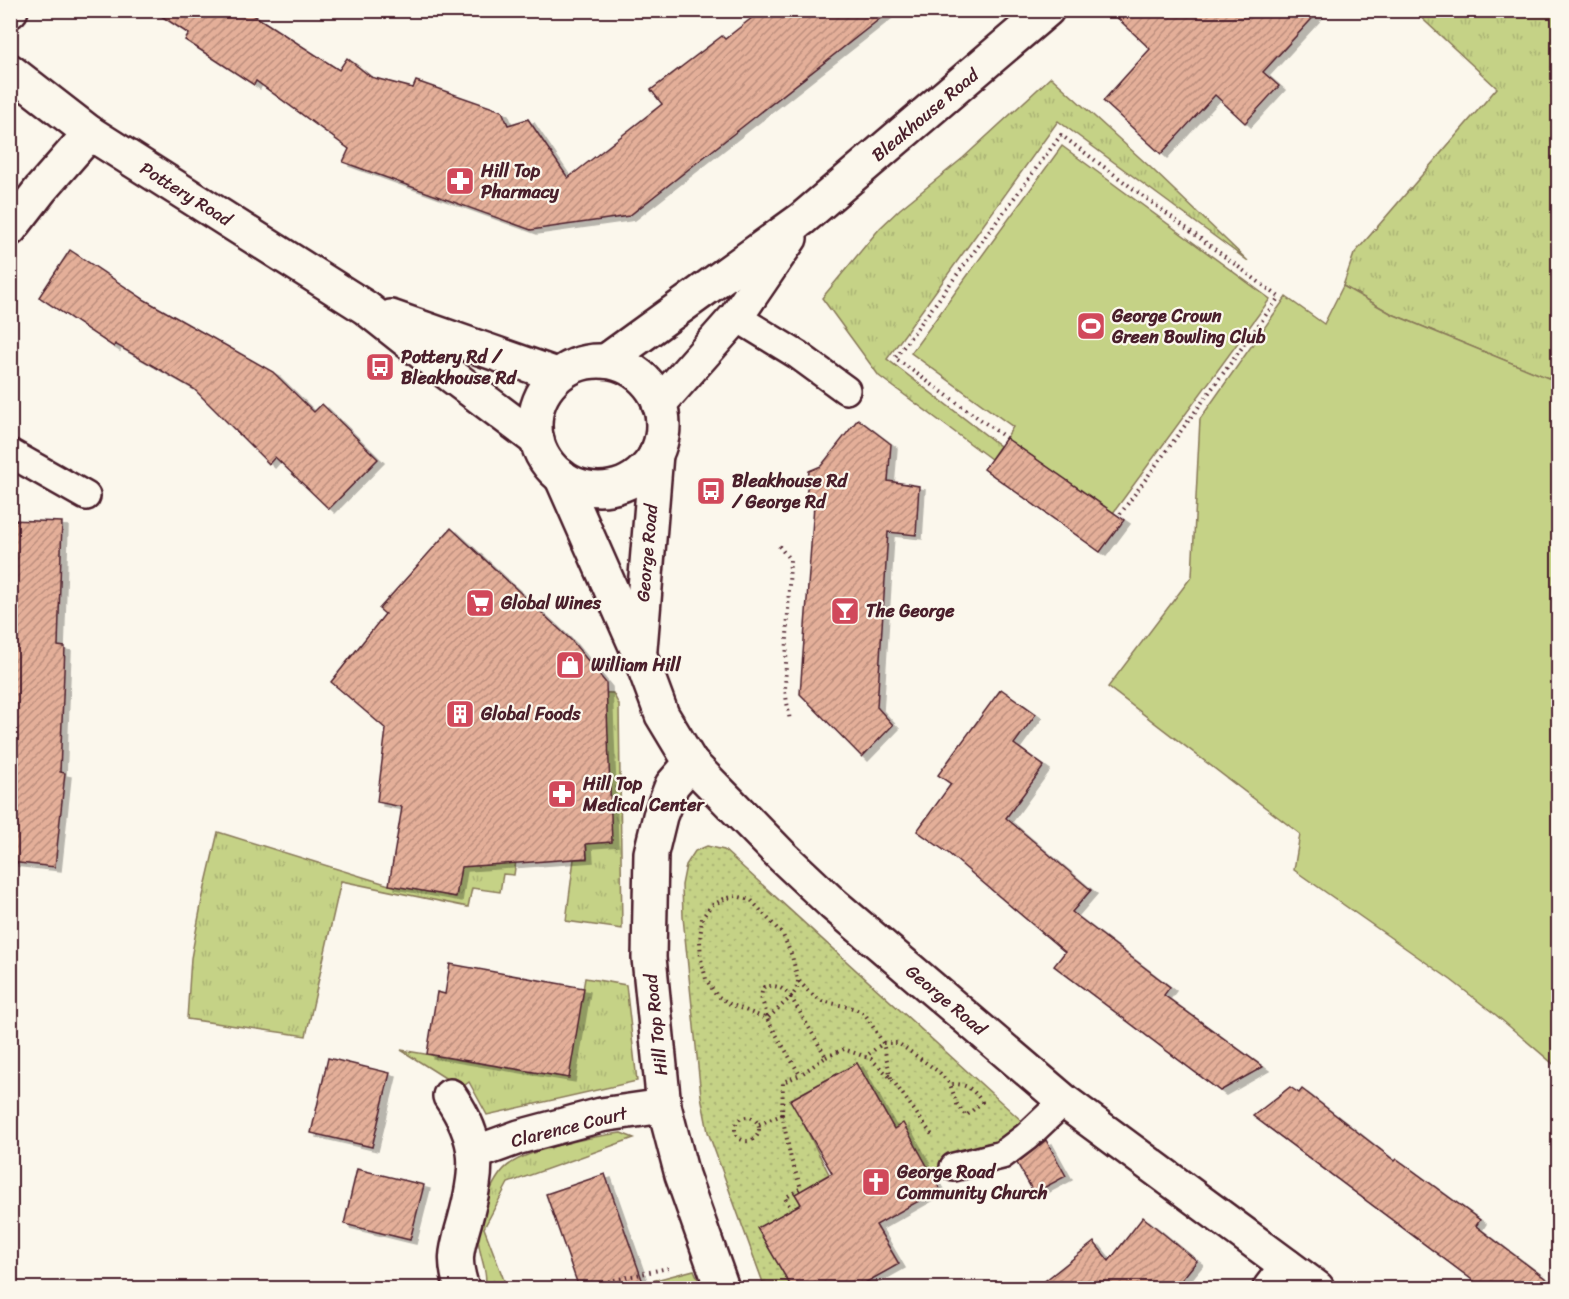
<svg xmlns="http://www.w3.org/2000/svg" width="1569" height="1299" viewBox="0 0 1569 1299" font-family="Sriracha,sans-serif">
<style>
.grass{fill:url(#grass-tufts);stroke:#887858;stroke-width:1.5}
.garden{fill:url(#garden-dots);stroke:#887858;stroke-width:1.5}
.pitch{fill:#c5d286;stroke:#887858;stroke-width:1.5}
.building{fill:url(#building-hatch);stroke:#4a1f2b;stroke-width:1.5;filter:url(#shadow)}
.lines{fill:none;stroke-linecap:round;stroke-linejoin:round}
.lane-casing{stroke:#4a1f2b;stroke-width:32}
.street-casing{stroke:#4a1f2b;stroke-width:38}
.secondary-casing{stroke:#4a1f2b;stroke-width:38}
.path{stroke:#4a1f2b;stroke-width:4;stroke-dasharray:1.5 4.5;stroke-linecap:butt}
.lane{stroke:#fbf7ec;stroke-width:27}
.street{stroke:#fbf7ec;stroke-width:33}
.secondary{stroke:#fbf7ec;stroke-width:33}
.labels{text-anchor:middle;stroke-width:4.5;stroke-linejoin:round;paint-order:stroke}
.street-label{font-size:18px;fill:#4a1f2b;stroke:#fbf7ec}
.poi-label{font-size:18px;font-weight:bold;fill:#4a1f2b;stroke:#fbf7ec;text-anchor:start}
</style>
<defs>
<pattern id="grass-tufts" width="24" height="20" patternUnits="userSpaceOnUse" patternTransform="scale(1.5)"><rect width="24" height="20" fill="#c5d286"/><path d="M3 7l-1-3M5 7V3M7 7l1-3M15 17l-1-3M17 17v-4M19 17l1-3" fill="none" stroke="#abb474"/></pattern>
<pattern id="garden-dots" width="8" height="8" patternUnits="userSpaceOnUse" patternTransform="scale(1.5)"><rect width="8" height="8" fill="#c5d286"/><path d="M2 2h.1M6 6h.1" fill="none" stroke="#abb474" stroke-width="1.8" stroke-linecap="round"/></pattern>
<pattern id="building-hatch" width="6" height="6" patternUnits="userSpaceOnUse" patternTransform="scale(1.5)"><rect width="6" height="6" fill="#e4af99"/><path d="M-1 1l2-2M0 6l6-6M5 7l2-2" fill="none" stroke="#bb8e7d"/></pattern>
<filter id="shadow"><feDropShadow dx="6" dy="4" stdDeviation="0" flood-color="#0004"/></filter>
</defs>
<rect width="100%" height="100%" fill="#fbf7ec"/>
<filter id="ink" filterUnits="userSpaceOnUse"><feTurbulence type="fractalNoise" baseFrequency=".0167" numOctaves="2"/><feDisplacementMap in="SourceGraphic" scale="12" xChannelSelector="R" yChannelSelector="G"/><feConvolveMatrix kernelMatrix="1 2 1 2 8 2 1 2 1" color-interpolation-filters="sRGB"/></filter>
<g filter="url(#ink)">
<g class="grass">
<polygon points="1555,10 1558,12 1558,382 1392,314 1343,286 1354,254 1497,88 1414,11"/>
<polygon points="1051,77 1150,167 1248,261 1058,121 887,359 1000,446 991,459 879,376 822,298 880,228 900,209 963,158"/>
<polygon points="580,692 613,693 619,705 622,929 566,921 574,859 587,859"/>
<polygon points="475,799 518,847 514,875 503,874 500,892 472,888 468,907 341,881 306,1036 187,1019 191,958 202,900 218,832 389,885 455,897"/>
<polygon points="585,978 626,985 637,1081 487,1115 469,1082 461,1088 401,1050 568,1078"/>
<path d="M621,1133L634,1138L508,1183L484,1228L507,1288H485C489,1271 477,1252 478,1234C479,1214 493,1175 510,1164C531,1149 594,1136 621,1133Z"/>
<polygon points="694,1270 702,1288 645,1288 644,1283"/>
</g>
<polygon class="garden" points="707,846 724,850 734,859 1024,1123 1008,1141 986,1148 932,1175 903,1124 894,1129 857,1063 791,1099 829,1174 796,1194 801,1204 758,1228 792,1288 765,1288 708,1132 701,1096 683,917 682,885 686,865 695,851"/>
<g class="pitch">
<polygon points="1062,146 1270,299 1113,513 1006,438 1013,427 911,353"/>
<polygon points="1343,286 1392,314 1558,382 1558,1068 1496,1015 1451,980 1294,870 1300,834 1108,687 1192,576 1200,419 1286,297 1324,324"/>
</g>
<g class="building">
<polygon points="152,10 246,10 339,70 347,58 371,77 413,88 416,81 502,111 508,125 528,119 568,178 662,104 651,90 722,36 725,39 762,10 891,10 629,216 531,230 343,162 349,149 256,81 254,85 185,40 189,34"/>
<polygon points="1109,10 1320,10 1263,72 1279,86 1245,123 1215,95 1161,154 1103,101 1150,49"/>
<polygon points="70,250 145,300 273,372 314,412 322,404 378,459 329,509 275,457 269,464 194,389 115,344 114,347 39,297"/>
<polygon points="858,419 891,444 888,481 919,486 916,535 888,532 877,707 893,725 862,757 800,694 814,505 806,498 809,471 821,466"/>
<polygon points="1006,438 1124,520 1100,552 984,469"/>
<polygon points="10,520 62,522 58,646 65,647 60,772 65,773 55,867 10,862"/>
<polygon points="451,528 572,641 606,683 612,842 586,844 587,858 461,867 456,897 389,885 402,807 377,802 386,729 331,682 385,614 379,609"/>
<polygon points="1001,689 1036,714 1014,744 1044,766 1006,818 1091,890 1072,912 1170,987 1164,995 1263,1067 1220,1091 1054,966 1065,952 948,853 917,831 951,784 938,775"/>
<polygon points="450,964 584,988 569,1078 427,1054 437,992 445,994"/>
<polygon points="328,1058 390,1073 372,1147 311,1133"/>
<polygon points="857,1063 894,1129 903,1123 940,1189 876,1225 899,1264 856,1288 792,1288 757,1228 801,1204 795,1194 832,1173 790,1100"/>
<polygon points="1290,1087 1299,1093 1302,1089 1395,1161 1397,1159 1480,1220 1476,1226 1558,1288 1483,1288 1253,1116"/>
<polygon points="1046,1140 1066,1176 1034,1193 1017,1163"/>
<polygon points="357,1169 424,1185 410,1240 344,1224"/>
<polygon points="605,1174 645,1288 579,1288 546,1194"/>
<polygon points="1143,1217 1197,1261 1175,1288 1036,1288 1094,1242 1109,1261"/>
</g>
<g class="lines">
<g class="lane-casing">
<g id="lane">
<polyline points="736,317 798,355 846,390"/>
<polyline points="10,453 86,496"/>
<polyline points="954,1167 1002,1155 1026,1137 1064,1101"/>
</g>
</g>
<g class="street-casing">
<g id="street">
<polyline points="10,11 11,10"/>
<polyline points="10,229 41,189 90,133"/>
<polyline points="691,763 672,785 660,816 651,853 649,958 664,1106 682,1175 722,1288"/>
<path d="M450,1096C481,1141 479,1169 465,1220C457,1249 452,1258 462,1288"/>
<polyline points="475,1153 519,1137 601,1115 664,1106"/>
<polyline points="1270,1288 1287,1266"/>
</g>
</g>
<g class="secondary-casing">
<g id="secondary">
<polyline points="10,71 90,133 366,308 448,373 537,440"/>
<polyline points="391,317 557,375"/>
<polyline points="606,361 802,219 1047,10"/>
<circle cx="599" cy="425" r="64"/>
<polyline points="659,404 736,317 790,238"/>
<polyline points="561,476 639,653 662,715 691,763 782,856 833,904 1064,1101 1317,1288"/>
<polyline points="640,649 656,454"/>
</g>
</g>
<g class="path">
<polyline points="1006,438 895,358 1061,135 1279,297 1118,517"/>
<polyline points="779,546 790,560 785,690 790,721"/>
<path d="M798,981L797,989L791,997C782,988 777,984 764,987C757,1000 767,1006 767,1019L791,997L826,1057L800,1075"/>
<polyline points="826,1057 844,1049 871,1059 891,1078 932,1135"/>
<path d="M891,1078L883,1043H898L939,1072L950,1084L957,1104L966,1116L982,1102C973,1089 966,1083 950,1084"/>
<polyline points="782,1115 783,1082 800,1075 767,1019 730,1004 716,995 706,979 701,959 700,941 702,918 711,906 724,899 736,896 751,900 783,935 792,956 798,980 810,993 822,1001 853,1008 865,1014 883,1043 865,1057"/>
<circle cx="747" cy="1129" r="12"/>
<polyline points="759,1124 782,1115 791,1159 801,1188 785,1198 791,1209"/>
<polyline points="579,1288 672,1267"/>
</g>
<use href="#lane" class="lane"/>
<use href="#street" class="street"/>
<use href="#secondary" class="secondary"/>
</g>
</g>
<defs>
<g id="pharmacy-square" transform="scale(1.5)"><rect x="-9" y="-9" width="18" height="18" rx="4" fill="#d1495b" stroke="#fbf7ec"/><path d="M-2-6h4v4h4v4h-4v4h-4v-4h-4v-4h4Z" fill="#fff"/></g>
<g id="stadium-square" transform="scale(1.5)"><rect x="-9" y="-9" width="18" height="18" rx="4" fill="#d1495b" stroke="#fbf7ec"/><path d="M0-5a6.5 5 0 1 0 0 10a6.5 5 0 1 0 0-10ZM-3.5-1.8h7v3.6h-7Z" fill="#fff"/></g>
<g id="bus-square" transform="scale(1.5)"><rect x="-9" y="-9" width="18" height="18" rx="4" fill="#d1495b" stroke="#fbf7ec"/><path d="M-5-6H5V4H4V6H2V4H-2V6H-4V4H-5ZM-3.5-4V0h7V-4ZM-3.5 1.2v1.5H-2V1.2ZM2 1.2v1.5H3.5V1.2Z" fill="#fff"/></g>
<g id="supermarket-square" transform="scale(1.5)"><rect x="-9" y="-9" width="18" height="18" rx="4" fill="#d1495b" stroke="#fbf7ec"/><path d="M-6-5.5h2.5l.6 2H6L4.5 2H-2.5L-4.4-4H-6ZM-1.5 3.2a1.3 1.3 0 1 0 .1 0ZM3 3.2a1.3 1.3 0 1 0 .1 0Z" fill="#fff"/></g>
<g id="bar-square" transform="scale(1.5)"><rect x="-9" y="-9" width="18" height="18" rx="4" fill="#d1495b" stroke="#fbf7ec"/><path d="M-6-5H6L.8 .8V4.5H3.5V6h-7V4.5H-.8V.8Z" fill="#fff"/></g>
<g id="shop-square" transform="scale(1.5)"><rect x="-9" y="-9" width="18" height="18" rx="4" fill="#d1495b" stroke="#fbf7ec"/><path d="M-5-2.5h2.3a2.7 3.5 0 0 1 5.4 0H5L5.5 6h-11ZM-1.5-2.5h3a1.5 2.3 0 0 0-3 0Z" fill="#fff"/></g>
<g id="building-square" transform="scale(1.5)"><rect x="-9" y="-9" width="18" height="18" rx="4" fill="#d1495b" stroke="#fbf7ec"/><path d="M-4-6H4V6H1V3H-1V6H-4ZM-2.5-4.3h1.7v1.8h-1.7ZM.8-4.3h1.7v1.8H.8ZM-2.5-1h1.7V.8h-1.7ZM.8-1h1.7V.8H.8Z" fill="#fff"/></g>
<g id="church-square" transform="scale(1.5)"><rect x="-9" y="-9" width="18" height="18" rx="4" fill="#d1495b" stroke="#fbf7ec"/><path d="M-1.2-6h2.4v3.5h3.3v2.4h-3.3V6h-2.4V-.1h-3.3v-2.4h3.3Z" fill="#fff"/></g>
</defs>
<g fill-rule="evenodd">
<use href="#pharmacy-square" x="460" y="181"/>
<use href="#stadium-square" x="1091" y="326"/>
<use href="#bus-square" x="380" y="367"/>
<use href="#bus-square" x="711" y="491"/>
<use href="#supermarket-square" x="480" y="603"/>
<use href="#bar-square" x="845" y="611"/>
<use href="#shop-square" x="570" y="665"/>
<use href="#building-square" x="460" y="714"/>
<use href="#pharmacy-square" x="562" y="794"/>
<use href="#church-square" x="876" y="1182"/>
</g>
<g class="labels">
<g class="street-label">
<text transform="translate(925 115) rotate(-40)" y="6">Bleakhouse Road</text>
<text transform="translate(186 194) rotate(32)" y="6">Pottery Road</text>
<text transform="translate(647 553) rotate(-85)" y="6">George Road</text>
<text transform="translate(946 1000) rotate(40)" y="6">George Road</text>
<text transform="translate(656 1025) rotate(-96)" y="6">Hill Top Road</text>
<text transform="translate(569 1127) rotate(-14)" y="6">Clarence Court</text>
</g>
<g class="poi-label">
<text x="481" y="177">Hill Top<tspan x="481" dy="21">Pharmacy</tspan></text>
<text x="1112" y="322">George Crown<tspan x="1112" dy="21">Green Bowling Club</tspan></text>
<text x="401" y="363">Pottery Rd /<tspan x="401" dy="21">Bleakhouse Rd</tspan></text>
<text x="732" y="487">Bleakhouse Rd<tspan x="732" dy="21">/ George Rd</tspan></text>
<text x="501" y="609">Global Wines</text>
<text x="866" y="617">The George</text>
<text x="591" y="671">William Hill</text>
<text x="481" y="720">Global Foods</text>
<text x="583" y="790">Hill Top<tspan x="583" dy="21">Medical Center</tspan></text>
<text x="897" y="1178">George Road<tspan x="897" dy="21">Community Church</tspan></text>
</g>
</g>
<rect width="1569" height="1299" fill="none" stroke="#fbf7ec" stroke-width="36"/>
<rect x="18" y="18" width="1533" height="1263" fill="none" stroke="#4a1f2b" stroke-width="2" filter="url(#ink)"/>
</svg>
